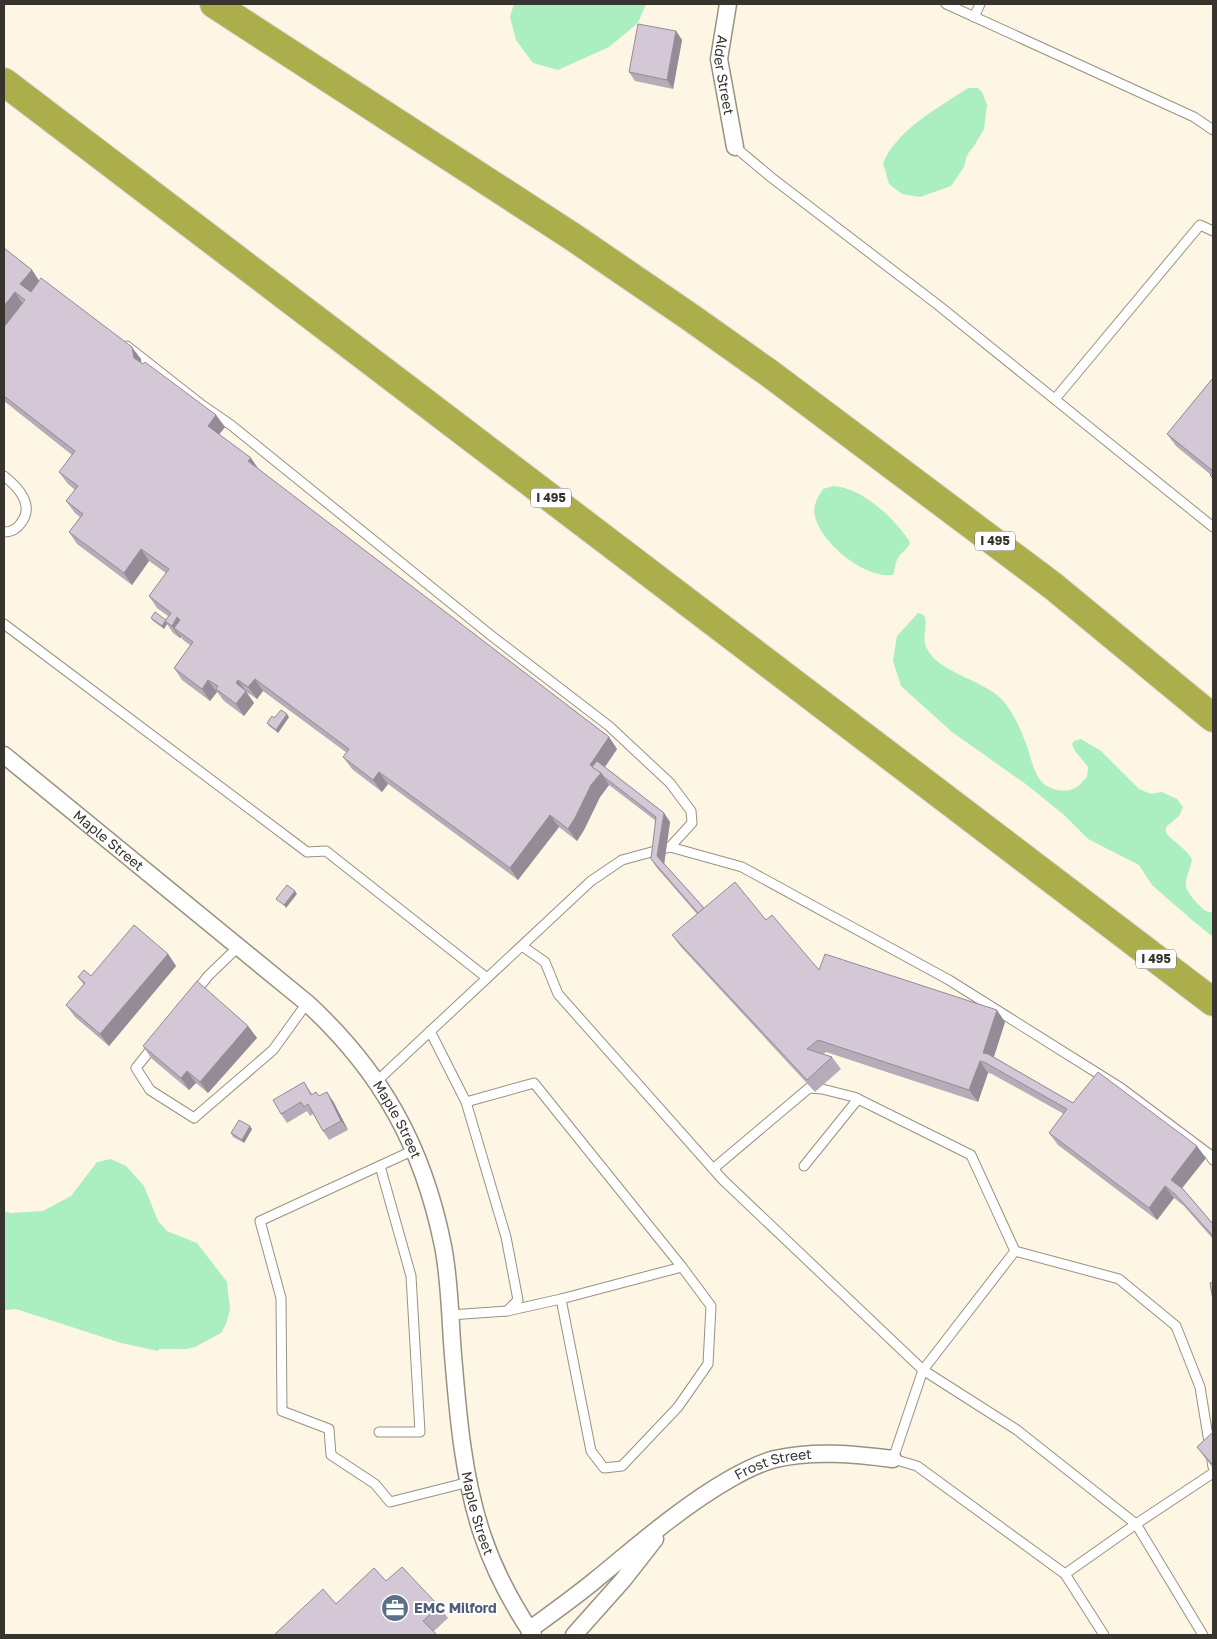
<svg xmlns="http://www.w3.org/2000/svg" width="1217" height="1639" viewBox="0 0 1217 1639" font-family="'Golos Text',sans-serif">
<style>
.green{fill:#abeec0}
.lines{fill:none;stroke-linecap:round;stroke-linejoin:round}
.lane-casing{stroke:#999282;stroke-width:11}
.street-casing{stroke:#999282;stroke-width:19}
.highway-casing{stroke:#dbdad9;stroke-width:30}
.lane{stroke:#fff;stroke-width:9}
.street{stroke:#fff;stroke-width:16}
.highway{stroke:#abae4a;stroke-width:28}
.wall{fill:#b6abb8}
.shaded-wall{fill:#948b96}
.building{fill:#d4c7d6;stroke:#948b96}
.labels{text-anchor:middle;stroke-width:4;stroke-linejoin:round;paint-order:stroke}
.shield{fill:#fff;stroke:#73716c;stroke-width:1}
.shield-label{font-size:12px;font-weight:bold;fill:#37342d}
.street-label{font-size:14px;fill:#37342d;stroke:#fff}
.service-label{font-size:14px;font-weight:bold;fill:#4e5e75;stroke:#fff;text-anchor:start}
</style>
<rect width="100%" height="100%" fill="#fdf6e5"/>
<g class="green">
<polygon points="514,4 646,4 638,23 609,47 558,70 533,63 516,40 510,17"/>
<path d="M968,88H978L982,92L987,105L984,129L974,146L969,152L966,158L964,167L951,186L920,197L902,194L889,184L883,163C898,129 938,108 968,88Z"/>
<path d="M833,486C862,487 895,519 910,542C909,549 901,552 898,558C895,563 895,570 893,575C865,579 822,544 815,517C812,506 818,497 823,489Z"/>
<path d="M918,613L922,614L925,617C927,627 922,638 926,647C938,674 987,680 1004,702C1015,715 1022,733 1028,749C1031,759 1034,773 1041,781C1047,789 1063,793 1073,789C1079,787 1083,781 1087,777L1088,767L1075,751L1072,744L1074,741L1081,739L1101,751L1139,789L1151,794L1162,792L1177,799L1183,807L1179,816L1166,827V833C1174,842 1186,849 1192,859C1187,883 1179,883 1197,903C1202,908 1206,913 1213,912V937L1192,920L1152,885L1139,865L1088,839L1064,815L1027,785L952,732L901,686L893,661L897,636Z"/>
<polygon points="111,1159 126,1166 144,1186 158,1221 167,1231 197,1243 227,1282 230,1310 226,1324 221,1333 195,1347 186,1349 159,1349 158,1351 121,1343 16,1309 4,1310 4,1211 11,1213 43,1211 71,1196 97,1162"/>
</g>
<g class="lines">
<g class="lane-casing">
<g id="lane">
<polyline points="946,4 1194,117 1213,130"/>
<polyline points="974,17 980,4"/>
<polyline points="735,147 772,178 938,305 1213,527"/>
<polyline points="127,346 202,405 231,425 493,637 609,726 670,783 691,811 692,823 670,847"/>
<polyline points="1055,399 1200,225 1213,231"/>
<path d="M4,476C18,487 35,505 21,523C17,529 11,532 4,532"/>
<polyline points="4,624 307,852 326,851 487,978"/>
<polyline points="522,946 545,962 558,994 723,1180 923,1370 1015,1251 971,1155 854,1097 822,1089 809,1088 713,1169"/>
<polyline points="194,994 208,976 238,947"/>
<polyline points="430,1031 466,1102 506,1237 518,1300 507,1311 450,1315"/>
<polyline points="155,1044 136,1068 150,1090 194,1118 273,1050 307,1003"/>
<polyline points="377,1081 591,881 622,860 670,847 742,867 949,980 1121,1088 1209,1154 1213,1160"/>
<polyline points="466,1102 534,1083 682,1267 711,1306 708,1364 678,1407 622,1466 604,1468 591,1451 561,1299 507,1311"/>
<polyline points="414,1150 260,1221 281,1298 282,1411 329,1429 331,1455 375,1484 390,1502 469,1482"/>
<polyline points="804,1166 858,1099"/>
<polyline points="1015,1251 1119,1279 1176,1326 1200,1387 1213,1467"/>
<polyline points="561,1299 682,1267"/>
<polyline points="379,1432 420,1432 411,1276 380,1166"/>
<polyline points="1065,1574 1136,1524 1213,1473"/>
<polyline points="1104,1635 1065,1574 917,1466 893,1459 923,1370 1017,1430 1136,1524 1203,1635"/>
</g>
</g>
<g class="street-casing">
<g id="street">
<path id="s1" d="M728,4L719,59L735,147"/>
<path id="s2" d="M4,755L307,1003C381,1071 423,1146 443,1246C450,1281 450,1319 453,1355C458,1415 463,1477 482,1534C494,1570 512,1604 533,1635"/>
<path id="s3" d="M529,1630C551,1614 572,1599 593,1582C637,1546 681,1507 730,1479C744,1471 760,1463 775,1459C813,1450 855,1454 893,1459"/>
<polyline points="574,1635 623,1580 655,1539"/>
</g>
</g>
<g class="highway-casing">
<g id="highway">
<polyline points="214,4 573,237 690,317 769,373 1053,586 1213,718"/>
<polyline points="4,82 1213,1002"/>
</g>
</g>
<use href="#lane" class="lane"/>
<use href="#street" class="street"/>
<use href="#highway" class="highway"/>
</g>
<g class="wall">
<polygon points="676,31 682,40 673,89 635,81 629,72"/>
<polygon points="4,248 32,270 39,281 141,359 141,363 216,415 225,427 219,435 251,458 258,469 609,737 617,749 605,767 664,813 670,822 664,863 704,908 766,920 819,970 1005,1022 994,1057 1073,1103 1206,1158 1182,1188 1213,1224 1213,1239 1184,1206 1174,1198 1157,1220 1058,1145 1049,1133 1064,1114 992,1074 988,1073 978,1102 826,1052 823,1054 832,1057 841,1069 815,1092 681,947 672,935 697,914 657,868 651,859 656,821 609,785 600,797 584,830 577,841 559,827 518,880 388,784 382,792 352,769 343,757 347,753 263,691 257,699 246,692 254,703 244,716 224,701 217,692 210,701 182,680 174,668 190,645 183,640 181,637 180,638 173,633 167,624 164,629 153,621 151,618 166,620 168,616 157,608 149,596 166,573 149,561 132,585 77,544 69,532 80,517 75,513 66,501 75,490 68,484 59,472 72,455 4,401"/>
<polygon points="1213,378 1213,480 1210,475 1211,475 1176,446 1167,434"/>
<polygon points="289,717 278,733 269,726 267,723 274,718"/>
<polygon points="168,954 176,966 109,1046 75,1017 66,1005 84,985 78,977 91,976"/>
<polygon points="248,1026 257,1038 208,1093 196,1083 189,1090 151,1058 143,1046"/>
<polygon points="304,1082 312,1094 333,1101 348,1130 329,1140 323,1131 313,1114 310,1116 307,1111 287,1123 281,1114"/>
<polygon points="250,1126 252,1129 244,1143 233,1137 231,1133"/>
<polygon points="1213,1432 1213,1468 1205,1458 1197,1447"/>
<polygon points="386,1581 439,1606 448,1618 433,1632 436,1635 274,1635 336,1604"/>
</g>
<g class="shaded-wall">
<polygon points="676,31 682,40 673,89 667,80"/>
<polygon points="32,270 40,282 29,296 20,284"/>
<polygon points="15,292 23,304 4,328 4,306"/>
<polygon points="132,347 141,359 142,370 134,358"/>
<polygon points="216,415 225,427 216,438 208,426"/>
<polygon points="251,458 259,470 248,461"/>
<polygon points="141,549 149,561 132,585 124,573"/>
<polygon points="177,617 186,629 174,628 181,637 180,638 172,626"/>
<polygon points="165,621 167,624 164,629 162,626"/>
<polygon points="255,679 263,691 257,699 248,687"/>
<polygon points="208,680 217,692 210,701 202,689"/>
<polygon points="238,680 254,703 244,716 236,704 236,683"/>
<polygon points="287,714 289,717 278,733 276,730"/>
<polygon points="609,737 617,749 600,774 590,765"/>
<polygon points="379,772 388,784 382,792 373,780"/>
<polygon points="601,773 609,785 600,797 584,830 577,841 568,829 591,785"/>
<polygon points="664,813 670,822 664,865 657,856"/>
<polygon points="550,815 559,827 518,880 510,868"/>
<polygon points="295,891 297,894 286,908 284,905"/>
<polygon points="168,954 176,966 109,1046 100,1034"/>
<polygon points="997,1010 1005,1022 991,1065 983,1053"/>
<polygon points="248,1026 257,1038 208,1093 200,1082"/>
<polygon points="980,1061 988,1073 978,1102 969,1090"/>
<polygon points="187,1071 196,1083 189,1090 181,1078"/>
<polygon points="327,1092 333,1101 348,1130 341,1121"/>
<polygon points="250,1126 252,1129 244,1143 242,1140"/>
<polygon points="1197,1146 1206,1158 1179,1192 1171,1180"/>
<polygon points="1165,1186 1174,1198 1157,1220 1149,1208"/>
</g>
<g class="building">
<polygon points="638,24 676,31 667,80 629,72"/>
<polygon points="4,248 32,270 20,284 31,292 41,278 132,347 134,358 143,364 145,362 216,415 208,426 251,458 248,461 609,737 590,765 601,773 591,785 575,818 568,829 550,815 510,868 379,772 373,780 343,757 349,749 255,679 248,687 238,680 236,683 246,691 236,704 216,689 218,686 208,680 202,689 174,668 193,642 174,628 180,620 177,617 172,626 165,621 171,613 149,596 169,569 141,549 124,573 69,532 83,514 66,501 78,486 59,472 75,451 4,396 4,327 25,300 15,292 4,306"/>
<polygon points="1213,378 1213,471 1167,434"/>
<polygon points="1213,472 1213,478 1210,475"/>
<polygon points="155,612 166,620 162,626 151,618"/>
<polygon points="281,710 287,714 276,730 267,723 272,716 274,718"/>
<polygon points="597,761 664,813 657,856 704,908 698,913 651,859 656,817 604,777 601,773 592,767"/>
<polygon points="735,882 766,920 772,915 819,970 825,954 997,1010 983,1053 988,1054 1073,1103 1098,1072 1197,1146 1171,1180 1183,1189 1213,1224 1213,1236 1175,1194 1165,1186 1149,1208 1049,1133 1067,1109 984,1062 980,1061 969,1090 818,1040 807,1049 832,1057 807,1080 672,935"/>
<polygon points="287,885 295,891 284,905 276,899"/>
<polygon points="134,925 168,954 100,1034 66,1005 85,983 78,977 84,970 91,976"/>
<polygon points="197,981 248,1026 200,1082 187,1071 181,1078 143,1046"/>
<polygon points="304,1082 311,1095 316,1092 319,1096 327,1092 341,1121 323,1131 308,1104 304,1107 301,1102 281,1114 273,1100"/>
<polygon points="239,1120 250,1126 242,1140 231,1133"/>
<polygon points="1213,1282 1213,1300 1210,1283"/>
<polygon points="1213,1432 1213,1465 1197,1447"/>
<polygon points="402,1567 439,1606 423,1621 436,1634 435,1635 274,1635 323,1589 336,1604 374,1568 386,1581"/>
</g>
<defs>
<g id="office-disc" transform="scale(1.4375)"><circle r="9.5" fill="#5c6f8a" stroke="#fff"/><path d="M-6-3h4V-5.5h4V-3h4V5H-6ZM-1-4.5V-3h2v-1.5ZM-6 0V1H6V0Z" fill="#fff"/></g>
</defs>
<g fill-rule="evenodd">
<use href="#office-disc" x="395" y="1608"/>
</g>
<g class="labels">
<g class="shield">
<rect x="531" y="488.5" width="40" height="19" rx="4"/>
<rect x="975" y="531.5" width="40" height="19" rx="4"/>
<rect x="1136" y="949.5" width="40" height="19" rx="4"/>
</g>
<g class="shield-label">
<text x="551" y="502">I 495</text>
<text x="995" y="545">I 495</text>
<text x="1156" y="963">I 495</text>
</g>
<g class="street-label">
<text dy="5" stroke="none"><textPath href="#s1" startOffset="72">Alder Street</textPath></text>
<text dy="5" stroke="none"><textPath href="#s2" startOffset="135">Maple Street</textPath></text>
<text dy="5" stroke="none"><textPath href="#s2" startOffset="540">Maple Street</textPath></text>
<text dy="5" stroke="none"><textPath href="#s3" startOffset="298">Frost Street</textPath></text>
<text dy="5" stroke="none"><textPath href="#s2" startOffset="945">Maple Street</textPath></text>
</g>
<g class="service-label">
<text x="414" y="1613">EMC Milford</text>
</g>
</g>
<rect width="1217" height="1639" fill="none" stroke="#37342d" stroke-width="10"/>
</svg>
